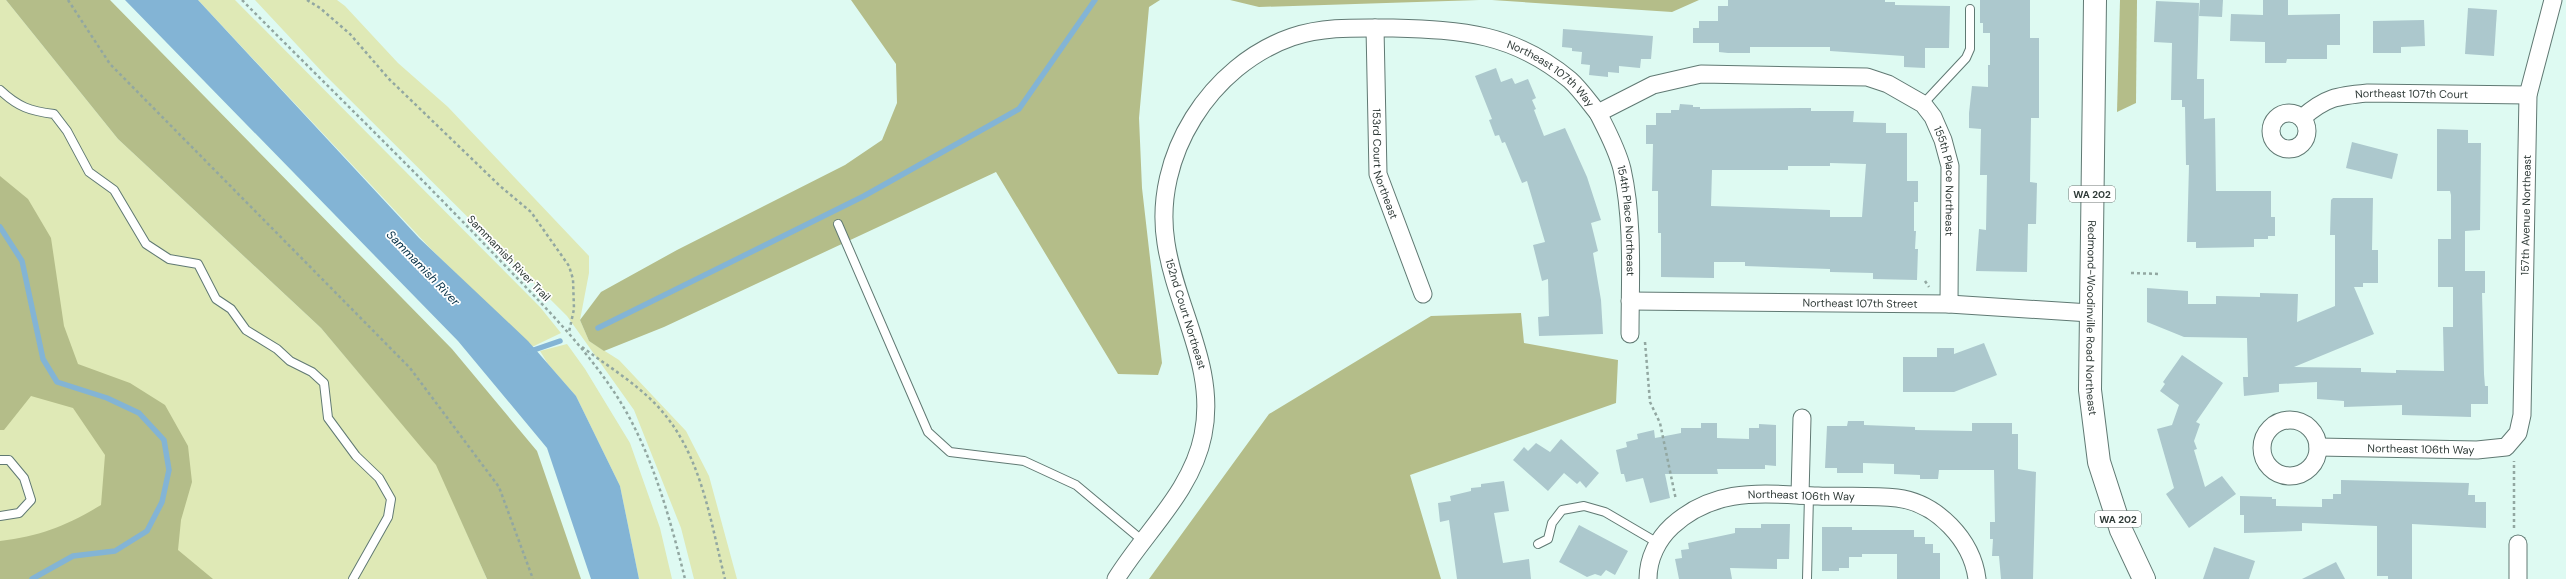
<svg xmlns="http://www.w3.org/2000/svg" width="2566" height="579" viewBox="0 0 2566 579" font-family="'DM Sans',sans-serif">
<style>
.green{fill:#dfe9b6}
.forest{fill:#b4bd89}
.water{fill:#83b4d5}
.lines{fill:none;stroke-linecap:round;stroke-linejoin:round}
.stream{stroke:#83b4d5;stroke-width:5.5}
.building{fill:#acc8cd;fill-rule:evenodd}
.service-casing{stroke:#607973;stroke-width:10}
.minor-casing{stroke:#607973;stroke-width:19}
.primary-casing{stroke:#607973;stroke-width:24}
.path{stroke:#92a7a1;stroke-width:2.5;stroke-dasharray:3 3;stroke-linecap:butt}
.service{stroke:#fff;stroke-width:8}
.minor{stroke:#fff;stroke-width:17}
.primary{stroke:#fff;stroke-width:22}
.labels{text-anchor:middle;stroke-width:3.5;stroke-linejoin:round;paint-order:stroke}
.shield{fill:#fff;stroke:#6e7674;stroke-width:1}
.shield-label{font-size:10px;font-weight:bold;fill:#303b38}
.street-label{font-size:11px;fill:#303b38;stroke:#fff}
.water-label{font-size:12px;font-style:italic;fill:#09334a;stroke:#fff}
</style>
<rect width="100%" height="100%" fill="#defaf2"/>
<g class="green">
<polygon points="0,0 6,0 118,139 321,328 437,465 487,579 0,579"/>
<polygon points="198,0 235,0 540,307 561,333 532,347 430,248"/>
<polygon points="255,0 337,0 345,6 398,63 448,107 589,256 589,273 580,320 589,341 619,360 686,431 709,476 737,579 694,579 681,528 634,410 567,316 325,75"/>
<polygon points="567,344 585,369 630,443 660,528 672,579 639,579 620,486 576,396 548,364 540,351"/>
</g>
<g class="forest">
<polygon points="6,0 110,0 452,349 537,451 581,579 487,579 436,465 321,328 118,139"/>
<polygon points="851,0 1160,0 1149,7 1139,118 1142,188 1162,363 1158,375 1118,374 996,172 664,327 604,351 589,341 580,320 601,292 677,250 845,165 882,140 897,103 896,64"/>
<polygon points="1230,0 1479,0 1259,7"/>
<polygon points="1492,0 1699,0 1672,12"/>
<polygon points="2120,0 2137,0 2136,103 2117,112"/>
<path d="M0,176L28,199L51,238L64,326L78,364L130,383L165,405L188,446L192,482L181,520L178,550L213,579H0V541C41,536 66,526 101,505L105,455L73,408L31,396L4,430H0Z"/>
<polygon points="1521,313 1524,343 1618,360 1616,403 1410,475 1441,579 1149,579 1269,414 1431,316"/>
</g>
<polygon class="water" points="125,0 198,0 419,238 528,341 576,396 620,486 639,579 591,579 547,448 458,341"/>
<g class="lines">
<g class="stream">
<polyline points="0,227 22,261 43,359 57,382 107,398 139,413 164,440 169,470 162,502 147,531 115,551 73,556 32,579"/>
<polyline points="598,328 864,196 1019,109 1095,0"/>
<polyline points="528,352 560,341"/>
</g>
</g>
<g class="building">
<polygon points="1728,0 1885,0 1885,2 1895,2 1895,5 1950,6 1949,48 1925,48 1925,68 1904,67 1904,56 1830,51 1830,47 1750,47 1750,53 1728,53 1719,52 1719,43 1693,43 1693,28 1699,28 1699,21 1718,21 1718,6 1728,6"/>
<polygon points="1980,0 2030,0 2030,38 2039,38 2039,118 2031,118 2030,182 2037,183 2036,224 2028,224 2027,272 1976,271 1979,229 1986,230 1987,175 1980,175 1981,129 1969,128 1969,113 1972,86 1988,87 1988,65 1990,65 1990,33 1983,33 1983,23 1980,23"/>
<polygon points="2200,0 2223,0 2222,17 2199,16"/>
<polygon points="2263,0 2288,0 2288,15 2340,14 2340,45 2327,45 2327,59 2287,59 2286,63 2265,63 2265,42 2230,41 2231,14 2263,15"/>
<polygon points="2156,1 2199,3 2197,79 2204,79 2204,119 2215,118 2216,191 2271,191 2271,217 2275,217 2275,236 2268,236 2268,239 2254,239 2254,247 2196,248 2196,242 2187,242 2189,165 2186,165 2185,107 2182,107 2182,100 2171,100 2172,43 2154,42"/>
<polygon points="2468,8 2497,10 2494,56 2465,54"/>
<polygon points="2424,20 2425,46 2401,47 2401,53 2373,53 2373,21"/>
<polygon points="1563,29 1653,36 1651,59 1641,59 1640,68 1619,66 1619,73 1608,72 1608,77 1589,75 1590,65 1581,64 1582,52 1572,51 1572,48 1562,47"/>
<polygon points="1496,68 1501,82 1512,78 1515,84 1528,79 1536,98 1532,100 1536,109 1534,110 1544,136 1565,128 1587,177 1601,220 1591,223 1598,251 1593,253 1601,300 1603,334 1539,336 1538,317 1549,316 1548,279 1542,281 1533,245 1545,242 1527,181 1522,183 1505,142 1502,143 1499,135 1495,136 1489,120 1492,119 1475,76"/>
<path d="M1680,104L1693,105V107H1700V109L1803,108H1811V111H1854L1853,122L1886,123V133H1907V181H1918V202H1914V231H1916L1915,249H1918L1917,280L1873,279V273L1830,272V269L1745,266V262H1714V278L1661,277V233H1658V191H1652L1653,144H1646V125H1656V113H1671V110H1679ZM1830,163L1866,164L1862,217H1830V210L1711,206L1712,170H1788V166H1830Z"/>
<polygon points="2437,129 2468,130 2468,143 2481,143 2480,230 2465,231 2465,271 2485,271 2485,293 2482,293 2484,374 2485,386 2488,386 2488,404 2471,404 2471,417 2402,415 2402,405 2344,407 2344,401 2317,399 2317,382 2279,384 2279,392 2244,396 2243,377 2248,377 2247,338 2184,337 2147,322 2147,288 2188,291 2188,304 2216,304 2216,296 2260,297 2260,293 2298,294 2297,322 2335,306 2335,235 2330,235 2331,200 2333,198 2373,198 2372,250 2378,250 2378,283 2363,283 2363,287 2354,287 2374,334 2294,367 2361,368 2361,372 2396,373 2396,370 2444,371 2443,327 2453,327 2453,287 2438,287 2438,239 2451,239 2451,195 2450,191 2437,191"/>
<polygon points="2352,142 2398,154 2392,179 2346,168"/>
<polygon points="1984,343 1997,375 1954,392 1903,392 1903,357 1937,357 1937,348 1954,348 1954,354"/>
<polygon points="2182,355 2223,383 2196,422 2200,424 2194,441 2197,449 2194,450 2205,487 2222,476 2236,494 2189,528 2166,494 2174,488 2157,429 2172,425 2179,405 2160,391 2165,384 2163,382"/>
<polygon points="1848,421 1864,421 1864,425 1915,427 1915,430 1972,431 1972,423 2012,423 2012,434 2018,434 2018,469 2036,472 2033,579 2001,579 1999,556 1992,556 1993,539 1990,539 1990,522 1995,522 1994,470 1939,470 1938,479 1920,479 1920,475 1894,474 1894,464 1863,463 1863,473 1837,473 1837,468 1825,468 1827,426 1847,426"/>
<polygon points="1701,423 1717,423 1717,438 1749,439 1749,428 1759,428 1759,424 1776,425 1776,466 1765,465 1765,469 1717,469 1718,474 1665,474 1670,498 1650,503 1643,478 1626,482 1624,474 1621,474 1616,450 1627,447 1626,442 1638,439 1637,434 1654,430 1655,438 1681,433 1681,428 1701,428"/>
<polygon points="1561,439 1599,473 1586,488 1580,481 1577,484 1564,473 1548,491 1513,460 1524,447 1528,451 1536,443 1550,452"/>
<polygon points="2341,480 2469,483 2468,495 2475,495 2475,502 2486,502 2486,528 2412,524 2412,579 2388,579 2388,576 2377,576 2377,526 2302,523 2302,531 2244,533 2244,515 2240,515 2240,496 2272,497 2272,499 2276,499 2276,506 2322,507 2322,499 2333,499 2333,494 2341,494"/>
<polygon points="1504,481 1509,511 1494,513 1503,563 1529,559 1531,579 1457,579 1449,520 1440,522 1438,503 1451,501 1450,496 1471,491 1471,488 1481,487 1481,484"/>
<polygon points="1761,524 1790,524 1789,559 1777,559 1777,569 1730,568 1732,579 1679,579 1675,559 1682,558 1681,550 1689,549 1688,543 1735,533 1735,528 1761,528"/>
<polygon points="1579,525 1628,551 1615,575 1606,570 1601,576 1595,574 1587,577 1559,562"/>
<polygon points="1822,527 1852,527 1852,530 1914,530 1914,537 1925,537 1925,544 1933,544 1933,553 1940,553 1940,579 1897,579 1897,554 1862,554 1862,557 1849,557 1849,568 1839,568 1839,571 1822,571"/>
<polygon points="2214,547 2255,561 2249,579 2203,579"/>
<polygon points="2336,562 2345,579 2302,579"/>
</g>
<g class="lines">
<g class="service-casing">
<g id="service">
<path d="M0,90C18,107 30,111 54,114L67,131L89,172L114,190L146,244L169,259L198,264L216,299L231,309L246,330L277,349L290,361L312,372L324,383L328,418L356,456L379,478L391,499L388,517L353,579"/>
<polyline points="1923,104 1966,58 1970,49 1970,9"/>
<polyline points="838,224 928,432 950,452 1024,461 1076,485 1143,541"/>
<polyline points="0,460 9,460 24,478 31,500 19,513 0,516"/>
<polyline points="1538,544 1548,539 1552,523 1562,510 1584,506 1605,512 1658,543"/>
<polyline points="1807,579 1809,495"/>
</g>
</g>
<g class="minor-casing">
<g id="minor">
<path id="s1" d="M1375,28L1378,174L1423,294"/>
<circle cx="2289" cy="131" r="18"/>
<path id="s2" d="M1598,113C1607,131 1617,149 1622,169C1634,223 1630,280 1630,334"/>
<path id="s3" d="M2302,118C2326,97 2337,96 2368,93L2528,95"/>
<path id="s4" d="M1630,301L1949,304L2090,313"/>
<circle cx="2290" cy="448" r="28"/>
<path id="s5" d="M2318,447L2477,450L2506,447L2518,433L2522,415L2528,95L2553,0"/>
<polyline points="1800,495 1802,418"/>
<path id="s6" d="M1116,579C1145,532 1192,491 1203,435C1217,367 1176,309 1166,243C1152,156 1211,65 1292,37C1325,26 1359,28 1393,28C1463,30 1513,33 1570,80C1580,89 1589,102 1598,113L1653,85L1701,74L1867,77L1888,84L1923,104L1933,117L1943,140L1950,166L1949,304"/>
<path id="s7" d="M1648,579C1648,558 1658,539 1672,526C1716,486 1764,494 1818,496C1844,497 1871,495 1897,498C1937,503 1972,540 1977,579"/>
<polyline points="2518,579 2518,544"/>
</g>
</g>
<g class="primary-casing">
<g id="primary">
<path id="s8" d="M2095,0L2090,390L2099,462L2121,530L2144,579"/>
</g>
</g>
<g class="path">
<polyline points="68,0 110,64 410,368 499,487 533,579"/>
<path d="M242,0C324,83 408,164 489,249C534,296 582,342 618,398C652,452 670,518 685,579"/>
<polyline points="307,0 320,8 350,34 389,79 500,186 531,212 569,266 573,279 574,309 569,332"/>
<polyline points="2131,273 2160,274"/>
<polyline points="1925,281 1929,287"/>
<polyline points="1645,342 1650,402 1660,423 1676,500"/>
<path d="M582,347C609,367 639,385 661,410C702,457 710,520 725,579"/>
<polyline points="2514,528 2514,461"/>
</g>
<use href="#service" class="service"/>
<use href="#minor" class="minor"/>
<use href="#primary" class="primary"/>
</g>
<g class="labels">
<g class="shield">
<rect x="2069" y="186" width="46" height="16" rx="3"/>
<rect x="2095" y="511" width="46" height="16" rx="3"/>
</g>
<g class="shield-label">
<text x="2092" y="198">WA 202</text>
<text x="2118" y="523">WA 202</text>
</g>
<g class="street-label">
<text dy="4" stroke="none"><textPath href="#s6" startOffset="899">Northeast 107th Way</textPath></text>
<text dy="4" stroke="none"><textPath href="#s3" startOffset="116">Northeast 107th Court</textPath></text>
<text dy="4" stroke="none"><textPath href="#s1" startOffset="137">153rd Court Northeast</textPath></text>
<text dy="4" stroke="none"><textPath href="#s6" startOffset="1384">155th Place Northeast</textPath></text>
<text dy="4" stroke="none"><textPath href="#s5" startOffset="425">157th Avenue Northeast</textPath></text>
<text dy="4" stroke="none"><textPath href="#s2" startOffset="113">154th Place Northeast</textPath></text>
<text transform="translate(509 258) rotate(46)" y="4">Sammamish River Trail</text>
<text dy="4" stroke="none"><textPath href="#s4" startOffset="230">Northeast 107th Street</textPath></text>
<text transform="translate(1186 314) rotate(73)" y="4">152nd Court Northeast</text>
<text dy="4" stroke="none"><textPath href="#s8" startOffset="318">Redmond-Woodinville Road Northeast</textPath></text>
<text dy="4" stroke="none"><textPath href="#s5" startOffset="103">Northeast 106th Way</textPath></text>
<text dy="4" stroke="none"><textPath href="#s7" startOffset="197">Northeast 106th Way</textPath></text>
</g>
<g class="water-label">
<text transform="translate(423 268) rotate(46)" y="4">Sammamish River</text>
</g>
</g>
</svg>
